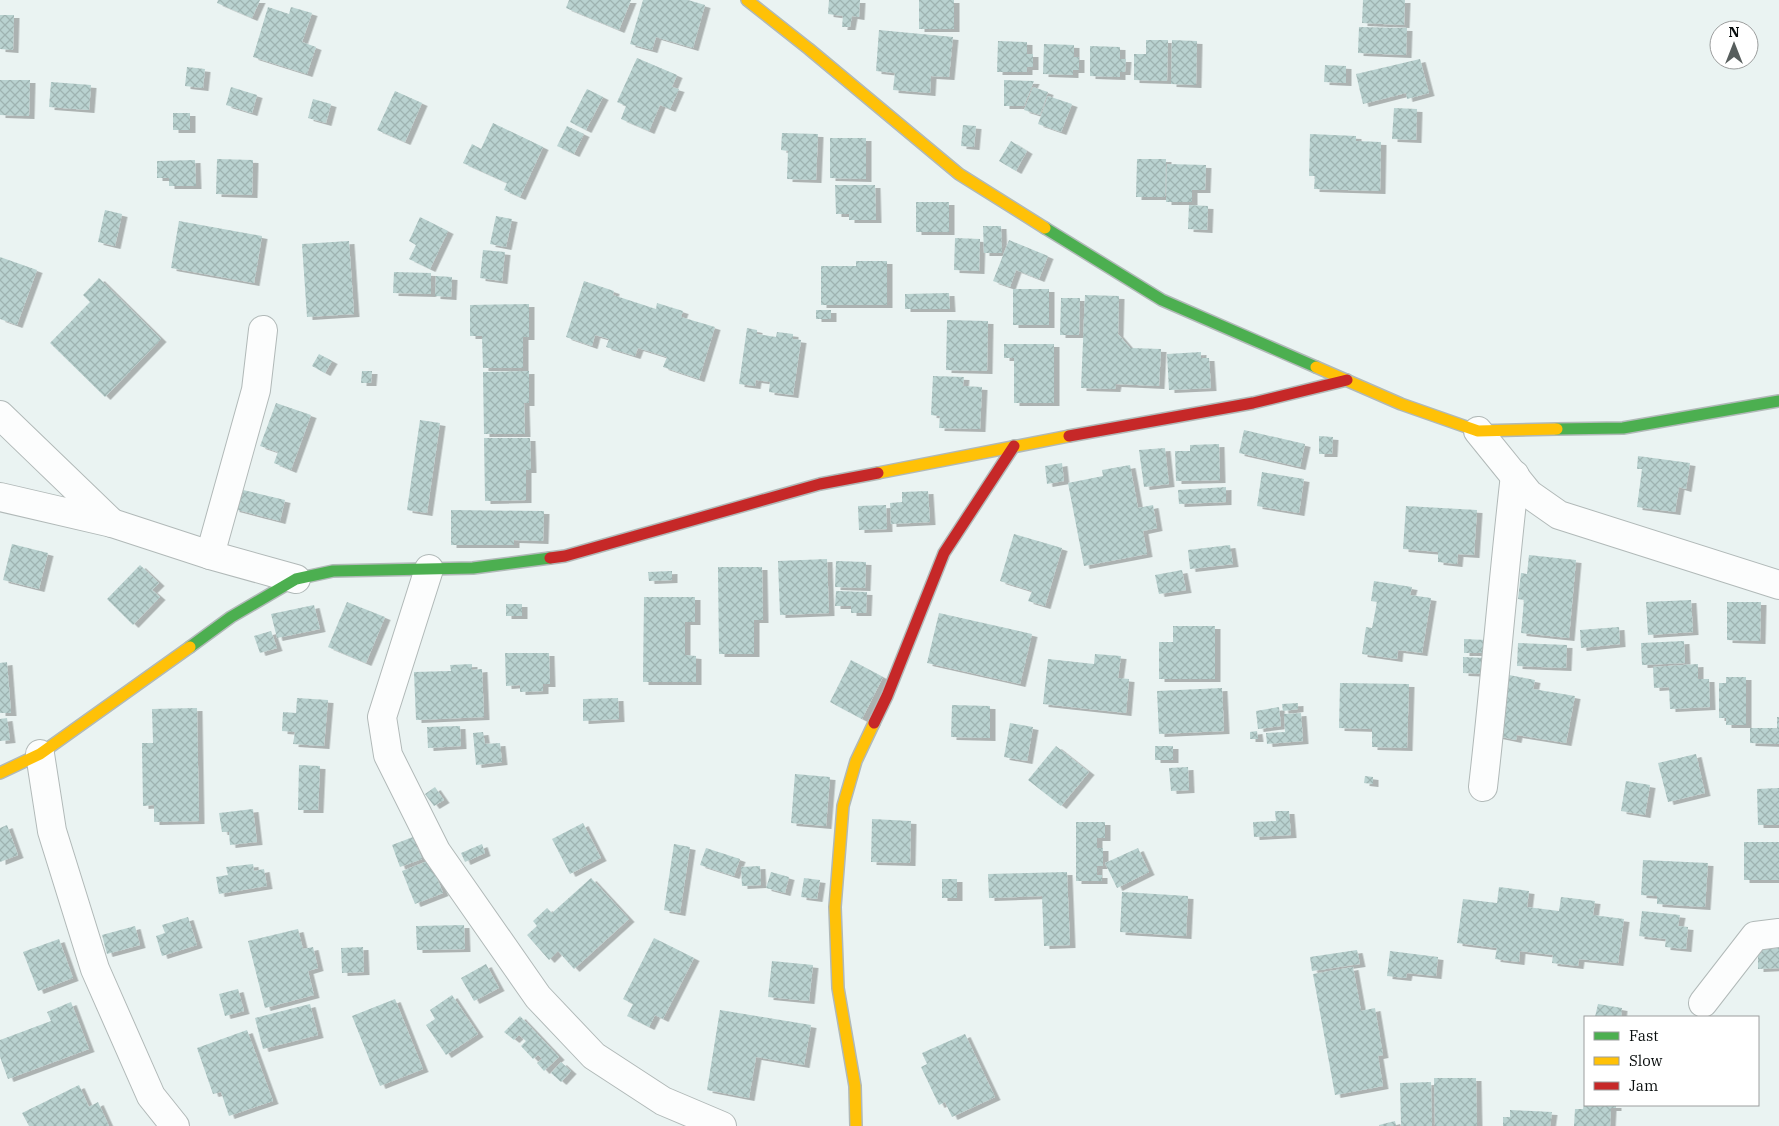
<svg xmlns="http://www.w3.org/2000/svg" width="1779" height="1126" viewBox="0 0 1779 1126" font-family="'IBM Plex Serif',serif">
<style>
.building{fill:url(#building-cross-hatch);filter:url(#shadow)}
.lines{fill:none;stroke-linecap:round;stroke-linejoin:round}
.street-casing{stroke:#b1b9b8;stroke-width:30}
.fast-casing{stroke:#b1b9b8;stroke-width:14}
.slow-casing{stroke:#b1b9b8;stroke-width:14}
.jam-casing{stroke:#b1b9b8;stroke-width:14}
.street{stroke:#fcfdfd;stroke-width:28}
.fast{stroke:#4caf50;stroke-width:11}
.slow{stroke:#ffc107;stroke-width:11}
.jam{stroke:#c62828;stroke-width:11}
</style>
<defs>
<pattern id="building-cross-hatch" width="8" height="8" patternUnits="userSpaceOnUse" patternTransform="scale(1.25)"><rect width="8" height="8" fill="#b9d2d0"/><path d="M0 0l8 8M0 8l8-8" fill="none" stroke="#9eb3b1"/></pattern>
<filter id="shadow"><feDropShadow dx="5.5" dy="3" stdDeviation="0" flood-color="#0004"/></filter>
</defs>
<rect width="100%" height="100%" fill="#eaf3f2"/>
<g class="building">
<polygon points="218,0 260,0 252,18 217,3"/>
<polygon points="569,0 631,0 619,30 566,8"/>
<polygon points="643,0 688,0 705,5 693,48 656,37 652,50 630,44"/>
<polygon points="829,0 860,0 859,17 852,16 850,27 842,27 843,16 828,14"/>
<rect x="919" y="0" width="35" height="29"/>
<polygon points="1363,0 1405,0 1404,25 1362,23"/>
<polygon points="268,7 289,14 291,7 312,13 302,42 316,47 307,74 253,57"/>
<polygon points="0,15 14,15 13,50 0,49"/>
<polygon points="1359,27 1407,28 1406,55 1358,53"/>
<polygon points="879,30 953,37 949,77 931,76 930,93 893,90 895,73 876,71"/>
<polygon points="1146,40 1168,40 1167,81 1134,80 1134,54 1146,54"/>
<polygon points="1172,40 1197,41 1196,85 1171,84"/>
<polygon points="998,41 1027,42 1027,54 1033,54 1033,67 1027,67 1027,72 997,72"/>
<polygon points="1044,44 1074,45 1074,57 1079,57 1079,70 1073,70 1073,75 1043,74"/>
<polygon points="1090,46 1120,47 1120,59 1126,59 1125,72 1120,72 1120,77 1090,76"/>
<polygon points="637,58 677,75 672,87 679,89 670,109 660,105 649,131 621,119 626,106 617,102"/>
<polygon points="1420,59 1429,93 1407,99 1406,93 1363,104 1356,74"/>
<polygon points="1325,65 1346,66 1346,83 1324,82"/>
<polygon points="187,67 205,69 203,88 185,86"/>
<polygon points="0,80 30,80 29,116 0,115"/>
<polygon points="1004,80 1034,81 1024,106 1004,106"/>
<polygon points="51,82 91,85 89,110 49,107"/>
<polygon points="231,87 257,95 252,113 226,105"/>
<polygon points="1033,87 1048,92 1040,115 1024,110"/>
<polygon points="587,89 603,97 586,130 570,122"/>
<polygon points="395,91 422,103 405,142 377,130"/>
<polygon points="1048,96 1072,104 1061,132 1038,124"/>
<polygon points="313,99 331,104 326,123 308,118"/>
<polygon points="1394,108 1417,109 1416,140 1392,139"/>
<rect x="173" y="113" width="17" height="17"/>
<polygon points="493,123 543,147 520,197 504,190 507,183 463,163 472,144 481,149"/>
<polygon points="963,125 976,126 974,147 961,146"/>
<polygon points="567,126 584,134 574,154 557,146"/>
<polygon points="782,133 818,134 816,180 787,179 788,151 781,150"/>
<polygon points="1310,134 1356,136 1356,141 1381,142 1380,191 1314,189 1315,176 1309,176"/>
<polygon points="830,138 866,138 866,179 830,178"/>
<polygon points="1011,141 1027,151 1016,171 999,161"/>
<polygon points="217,159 253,160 252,195 216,194"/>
<polygon points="1137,159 1166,159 1165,197 1136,197"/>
<polygon points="195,160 196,186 169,186 169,178 157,178 157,161"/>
<polygon points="1167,164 1206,165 1205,190 1192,190 1192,202 1166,202"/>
<polygon points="835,185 875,185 876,220 849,220 849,214 836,214"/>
<rect x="916" y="202" width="33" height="30"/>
<polygon points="1189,205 1208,206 1207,230 1188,229"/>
<polygon points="105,210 122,214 115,246 98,242"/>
<polygon points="496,216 512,219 506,247 490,244"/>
<polygon points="420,217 448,231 430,269 409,259 416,245 409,241"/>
<polygon points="179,221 262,236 254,283 171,268"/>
<polygon points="983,226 1001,226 1002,253 984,253"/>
<polygon points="955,238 980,239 979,271 954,270"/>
<polygon points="1009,240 1048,256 1039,279 1016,270 1010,287 993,281"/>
<polygon points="349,241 354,314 307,317 302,244"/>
<polygon points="483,250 505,252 502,281 480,278"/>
<polygon points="0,257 37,270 17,325 0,319"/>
<polygon points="856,261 887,261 887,305 821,305 821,266 856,266"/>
<polygon points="394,272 431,273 431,294 393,293"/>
<polygon points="436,276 452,277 451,297 435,296"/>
<polygon points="99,278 161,339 105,397 50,343 90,302 83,295"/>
<polygon points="584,281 614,291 613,295 656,309 657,303 683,311 681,317 715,327 699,379 663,367 667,357 638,348 635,356 606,347 609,339 595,335 592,346 566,337"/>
<rect x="1013" y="289" width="36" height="36"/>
<polygon points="949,293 950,309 905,309 905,294"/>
<polygon points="1085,295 1119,296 1118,334 1130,348 1161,349 1159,386 1116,384 1115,389 1081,388"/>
<polygon points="1061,298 1080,298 1079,335 1060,335"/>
<polygon points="529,304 529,337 523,337 523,368 483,368 482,336 470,336 470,305"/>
<rect x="816" y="310" width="15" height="9"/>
<polygon points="947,320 988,321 987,371 946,370"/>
<polygon points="747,328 757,330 757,334 776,337 777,332 793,334 793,339 801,340 793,395 769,392 770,382 756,380 755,386 739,384"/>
<polygon points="1004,344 1054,344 1054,403 1014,403 1014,358 1004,358"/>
<polygon points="1201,352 1201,358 1209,358 1211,388 1169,390 1167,354"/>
<polygon points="319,354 332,361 325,373 312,366"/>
<polygon points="362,371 372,371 371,383 361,383"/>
<polygon points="529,371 529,403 524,403 525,434 484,434 483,372"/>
<polygon points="933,376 964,377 963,386 982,387 980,429 939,428 940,416 931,415"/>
<polygon points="276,403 311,415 291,470 274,463 278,452 260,446"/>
<polygon points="420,420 440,423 427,513 407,510"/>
<polygon points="1244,430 1305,444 1300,467 1239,453"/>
<polygon points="1319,436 1333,437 1332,454 1319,454"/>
<polygon points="484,438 530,438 531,470 526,470 526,500 485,501"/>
<polygon points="1219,444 1220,480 1176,481 1175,451 1190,451 1190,445"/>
<polygon points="1165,448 1169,484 1144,487 1139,450"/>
<polygon points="1638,456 1690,463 1686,489 1679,487 1675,512 1637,507 1642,469 1637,469"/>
<polygon points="1062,463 1064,481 1047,484 1045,466"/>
<polygon points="1130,465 1138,508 1153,505 1157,528 1143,531 1147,554 1084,566 1068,483 1103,476 1102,470"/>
<polygon points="1262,472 1304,479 1299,513 1257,506"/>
<polygon points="1226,487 1226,502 1179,504 1178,490"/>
<polygon points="239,489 285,500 280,521 234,509"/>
<polygon points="928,491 930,522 891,524 890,503 902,502 902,492"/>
<polygon points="886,505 887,529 859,530 858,506"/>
<polygon points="1406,506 1477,510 1474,555 1458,554 1457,564 1438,562 1438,552 1403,549"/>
<polygon points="451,510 544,511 543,541 514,540 514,545 451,545"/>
<polygon points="1014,534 1062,548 1045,606 1028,601 1032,591 1000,581"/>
<polygon points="12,544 48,553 39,589 3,580"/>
<polygon points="1230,545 1233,564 1190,569 1188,550"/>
<polygon points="1529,555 1576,560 1569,638 1521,633 1524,600 1518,599 1521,573 1527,574"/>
<polygon points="827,559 829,613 780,615 778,561"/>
<polygon points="836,561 866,562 865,588 835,587"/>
<polygon points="140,565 159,583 152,590 160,597 133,625 107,599"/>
<polygon points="718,567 762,567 763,620 754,620 754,654 719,654"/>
<polygon points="1182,570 1186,590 1159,594 1155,575"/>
<polygon points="672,571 672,580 649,581 648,572"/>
<polygon points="1374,581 1412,587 1410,595 1431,598 1422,653 1398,650 1397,659 1362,654 1366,627 1372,628 1377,602 1371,601"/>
<polygon points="836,591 867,592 866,613 851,613 851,606 835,606"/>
<polygon points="644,597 695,597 695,622 685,622 685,655 696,656 696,682 643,682"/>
<polygon points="1691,600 1693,632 1648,635 1646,602"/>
<polygon points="347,602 385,617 366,663 328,647"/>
<polygon points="1727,602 1761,602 1760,641 1727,640"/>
<rect x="506" y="604" width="16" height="12"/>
<polygon points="314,605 320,629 277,638 271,614"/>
<polygon points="939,613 1032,634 1020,684 927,663"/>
<polygon points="1173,626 1215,626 1215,679 1159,679 1159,642 1173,642"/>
<polygon points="1619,627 1620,644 1581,648 1580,630"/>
<polygon points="271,631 277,648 260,653 254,636"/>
<polygon points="1464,639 1486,640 1486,653 1464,653"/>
<polygon points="1684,641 1685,663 1642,665 1641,643"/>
<polygon points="1518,643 1567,645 1566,668 1517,666"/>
<polygon points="505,653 549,653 550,684 543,684 543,691 520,692 520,685 506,686"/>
<polygon points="1095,654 1121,656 1118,678 1129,679 1126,713 1043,704 1048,659 1094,664"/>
<polygon points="1463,657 1486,658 1486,674 1463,673"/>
<polygon points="851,660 883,677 862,719 830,702"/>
<polygon points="7,662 11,713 0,713 0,663"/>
<polygon points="472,664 472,670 482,669 484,717 416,720 414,672 451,671 450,665"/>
<polygon points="1698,664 1698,679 1709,679 1710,707 1670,709 1669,687 1654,688 1653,667"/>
<polygon points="1509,675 1535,680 1533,689 1575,696 1566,743 1517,735 1516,740 1497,736"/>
<polygon points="1726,677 1746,677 1746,725 1726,725 1726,718 1719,718 1719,683 1726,683"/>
<polygon points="1340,683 1409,684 1407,748 1372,747 1372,729 1339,728"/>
<polygon points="1222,688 1224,731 1159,734 1157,691"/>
<polygon points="297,698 328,700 324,746 293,744 295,732 282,731 283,712 296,713"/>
<polygon points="618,698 619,719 583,721 583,699"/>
<polygon points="1298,703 1298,709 1283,711 1282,704"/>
<polygon points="952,705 990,706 990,738 951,737"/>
<polygon points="1279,707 1281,726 1258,729 1256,711"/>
<polygon points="197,708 199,821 154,822 154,805 143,806 142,743 153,743 152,709"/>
<polygon points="1301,713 1303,741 1267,744 1266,733 1285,732 1284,714"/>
<polygon points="1777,717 1779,717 1779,744 1750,743 1750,728 1777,728"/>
<polygon points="7,718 10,740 0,741 0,719"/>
<polygon points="1010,723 1033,727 1027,761 1004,757"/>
<polygon points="460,726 461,746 428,748 427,727"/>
<polygon points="1257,731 1258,739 1250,739 1250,732"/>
<polygon points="483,732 485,744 500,743 502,762 476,765 473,733"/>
<polygon points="1056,746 1089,772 1061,806 1028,780"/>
<rect x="1155" y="746" width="18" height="14"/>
<polygon points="1696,754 1705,793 1668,802 1658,763"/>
<polygon points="299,765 320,766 318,810 298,810"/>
<polygon points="1188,767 1189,790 1171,791 1169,768"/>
<polygon points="795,774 830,777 826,826 791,823"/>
<polygon points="1365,776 1373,777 1373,784 1364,783"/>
<polygon points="1626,781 1650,785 1645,815 1621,811"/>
<polygon points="435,787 444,800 434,806 425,794"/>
<polygon points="1779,788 1779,825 1758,825 1757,789"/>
<polygon points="253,809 257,842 230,845 229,832 222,832 219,813"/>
<polygon points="1275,811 1289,811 1291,835 1254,837 1253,822 1276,821"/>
<polygon points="872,819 911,821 910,863 871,862"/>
<polygon points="1076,822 1105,822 1105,838 1097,838 1097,848 1103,848 1103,866 1097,866 1097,875 1102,875 1102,881 1076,881"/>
<polygon points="583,823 601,858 570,874 552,839"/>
<polygon points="7,825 18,855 0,862 0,828"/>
<polygon points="413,837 422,859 400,867 392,845"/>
<rect x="1744" y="842" width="35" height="38"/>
<polygon points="482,844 485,853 465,862 461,853"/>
<polygon points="674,844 690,847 680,913 664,910"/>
<polygon points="706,848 740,859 734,876 700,865"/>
<polygon points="1138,848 1149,872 1117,888 1105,863"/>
<polygon points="430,860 443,893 415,904 402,871"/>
<polygon points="1643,860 1708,863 1705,907 1657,904 1657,896 1641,895"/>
<polygon points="253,864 254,871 264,869 267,886 219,894 216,877 228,875 226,867"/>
<polygon points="760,866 761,885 742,886 741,867"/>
<polygon points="771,872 789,877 785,893 766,888"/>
<polygon points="1067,872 1070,945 1044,946 1042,896 989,898 988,874"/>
<polygon points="591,878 629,919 574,969 558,951 549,960 527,935 537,926 533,921 547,908 552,913"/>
<polygon points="804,878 820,880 817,899 801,897"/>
<rect x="942" y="879" width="15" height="19"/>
<polygon points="1499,887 1529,891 1527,907 1559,911 1561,897 1595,901 1593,915 1624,919 1618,963 1579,959 1578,966 1552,963 1553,955 1520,951 1519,962 1495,959 1497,948 1457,943 1463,899 1497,903"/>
<polygon points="1122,892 1188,896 1186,936 1120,932"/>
<polygon points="1642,911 1680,915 1678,926 1688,927 1686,949 1665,947 1666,939 1639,936"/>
<polygon points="188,917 197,945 162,956 156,936 165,933 162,925"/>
<polygon points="464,925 465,949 417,950 416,926"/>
<polygon points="135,926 140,945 107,954 102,935"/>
<polygon points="298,929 303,949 313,947 318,968 308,971 314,995 265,1008 248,941"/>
<polygon points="654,938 694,958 663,1019 655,1015 649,1027 627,1016 633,1004 623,999"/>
<polygon points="59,939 73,978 38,991 23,952"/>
<polygon points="363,947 364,972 342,973 341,948"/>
<polygon points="1779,948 1779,968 1758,969 1758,949"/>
<polygon points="1357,950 1360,964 1312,971 1310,957"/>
<polygon points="1390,951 1438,957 1436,976 1407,973 1406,978 1387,976"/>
<polygon points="772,961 813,965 809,1001 768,997"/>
<polygon points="486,964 499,988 474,1001 461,978"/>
<polygon points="1353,967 1361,1011 1375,1008 1383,1055 1378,1056 1383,1086 1335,1095 1313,974"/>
<polygon points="238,989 244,1011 225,1016 219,994"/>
<polygon points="452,995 478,1034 446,1055 426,1025 435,1019 430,1010"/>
<polygon points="395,999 423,1069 380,1086 352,1016"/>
<polygon points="71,1002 89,1049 8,1079 0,1057 0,1040 51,1021 47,1012"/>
<polygon points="310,1004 318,1035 263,1049 255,1018"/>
<polygon points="1598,1004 1622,1008 1621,1017 1595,1017"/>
<polygon points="720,1010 811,1025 804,1065 756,1057 749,1098 707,1090"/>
<polygon points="520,1016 559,1057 544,1071 537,1063 542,1059 538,1055 533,1059 521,1046 526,1041 519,1035 514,1040 504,1032"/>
<polygon points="247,1030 273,1101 229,1116 221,1092 213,1094 197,1048"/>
<polygon points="965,1034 995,1097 952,1117 945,1102 939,1105 921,1067 927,1064 922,1053"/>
<polygon points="561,1062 571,1071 561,1082 551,1073"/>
<polygon points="1434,1078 1476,1078 1477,1126 1435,1126"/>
<polygon points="1431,1082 1432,1126 1401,1126 1400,1083"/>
<polygon points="79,1085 89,1107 98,1102 109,1126 29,1126 22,1113"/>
<polygon points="1584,1105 1616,1105 1616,1108 1611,1108 1610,1126 1574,1126 1575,1109 1583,1109"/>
<polygon points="1510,1110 1552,1112 1550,1126 1503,1126 1503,1117 1510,1117"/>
<polygon points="1395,1121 1396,1126 1379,1126 1379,1125"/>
</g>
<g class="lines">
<g class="street-casing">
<g id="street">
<polyline points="0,415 112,523"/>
<polyline points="1478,431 1529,494 1559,515 1779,585"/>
<polyline points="0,497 112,523 210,555 296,579"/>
<polyline points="210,555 256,390 263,330"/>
<polyline points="429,569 382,717 388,755 436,851 538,997 594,1056 663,1101 722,1126"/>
<polyline points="40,754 52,831 95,969 151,1096 175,1126"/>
<path d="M1483,787C1495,683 1503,579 1515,475"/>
<polyline points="1703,1003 1755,936 1779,933"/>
</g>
</g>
<g class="fast-casing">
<g id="fast">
<polyline points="1045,228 1162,300 1316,367"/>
<polyline points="1557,429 1623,428 1779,401"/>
<polyline points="190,647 231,617 296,579 333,571 473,568 550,558"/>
</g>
</g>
<g class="slow-casing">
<g id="slow">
<polyline points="747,0 809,49 959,174 1045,228"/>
<polyline points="1316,367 1401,404 1478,431 1557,429"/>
<polyline points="878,473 1069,436"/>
<polyline points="0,773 40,754 190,647"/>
<polyline points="856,1126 855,1086 838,988 835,907 843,806 856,761 874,723"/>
</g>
</g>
<g class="jam-casing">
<g id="jam">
<polyline points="1069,436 1253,403 1347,380"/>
<polyline points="550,558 565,556 820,484 878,473"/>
<polyline points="874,723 887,696 944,553 1014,446"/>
</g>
</g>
<use href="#street" class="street"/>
<use href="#fast" class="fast"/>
<use href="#slow" class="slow"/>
<use href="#jam" class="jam"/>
</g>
<rect x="1584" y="1016" width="175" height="90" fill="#ffffff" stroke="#9c9e9e"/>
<rect x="1594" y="1032" width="25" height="8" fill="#4caf50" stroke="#9c9e9e"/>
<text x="1629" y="1041" font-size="15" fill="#080d0d">Fast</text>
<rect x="1594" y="1057" width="25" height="8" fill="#ffc107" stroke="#9c9e9e"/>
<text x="1629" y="1066" font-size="15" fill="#080d0d">Slow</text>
<rect x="1594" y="1082" width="25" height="8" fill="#c62828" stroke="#9c9e9e"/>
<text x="1629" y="1091" font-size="15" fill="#080d0d">Jam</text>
<g transform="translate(1734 45)"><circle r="24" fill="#ffffff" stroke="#9c9e9e"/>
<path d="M0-4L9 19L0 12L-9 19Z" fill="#575e5d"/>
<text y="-8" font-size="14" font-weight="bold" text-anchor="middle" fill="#080d0d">N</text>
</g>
</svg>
